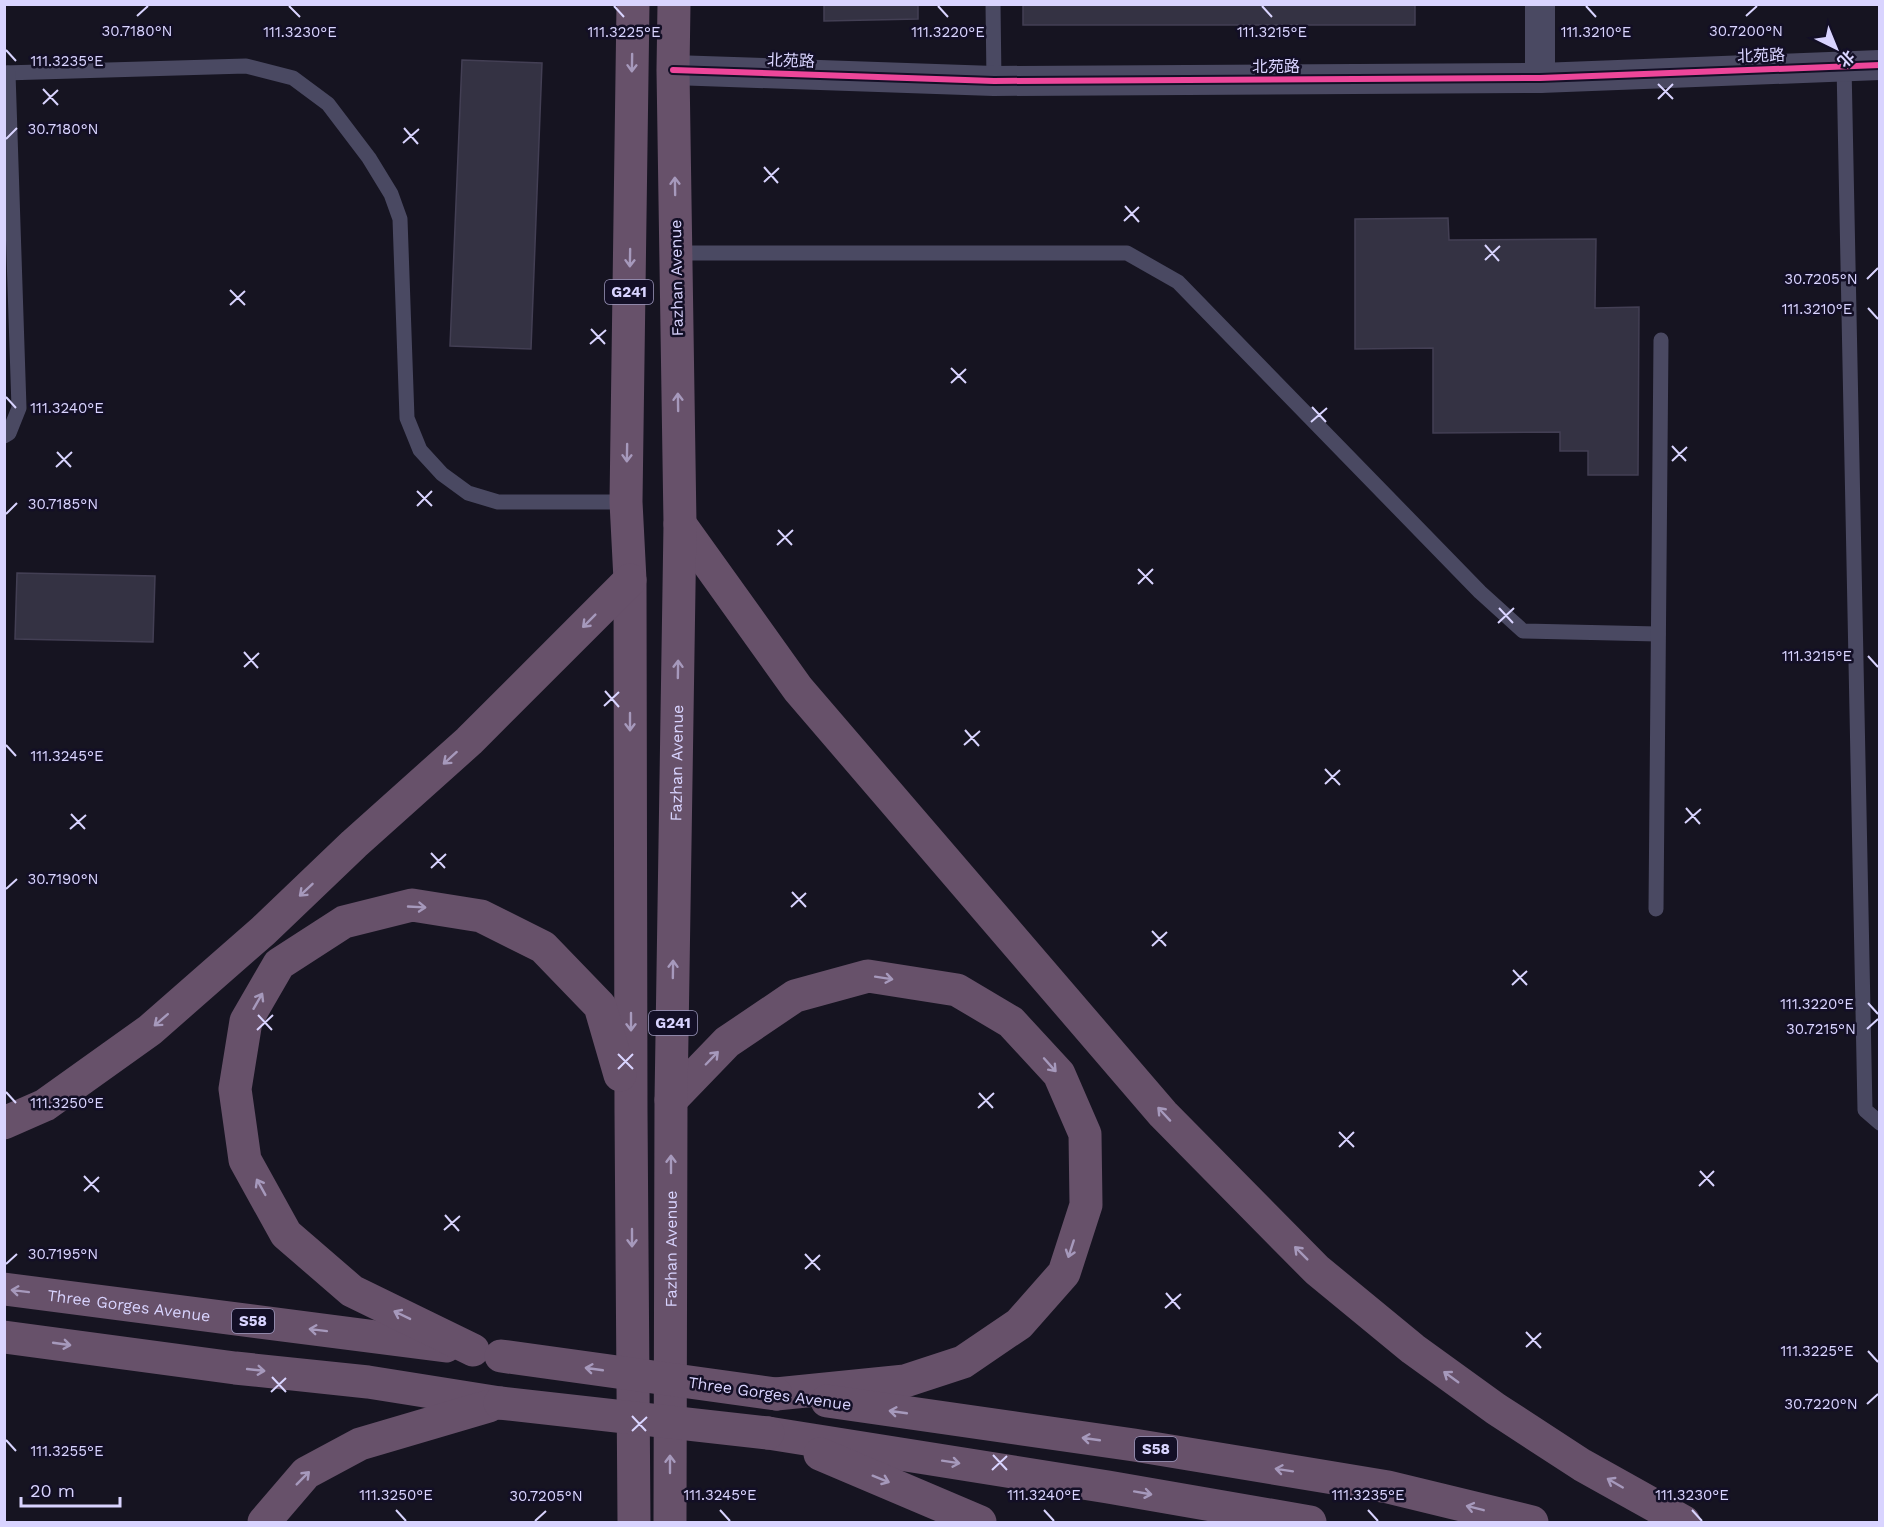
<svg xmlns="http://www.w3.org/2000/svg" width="1884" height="1527" viewBox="0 0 1884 1527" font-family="'Work Sans','Noto Sans SC',sans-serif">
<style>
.building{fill:#343243;stroke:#433f54;stroke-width:1.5}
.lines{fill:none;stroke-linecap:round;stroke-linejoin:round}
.lane{stroke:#4a4962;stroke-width:15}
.street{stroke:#4a4962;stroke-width:30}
.highway{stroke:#67516a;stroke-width:33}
.highway-bridge{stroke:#67516a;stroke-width:33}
.cycleway-casing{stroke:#130f26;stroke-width:10}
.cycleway{stroke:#ed469a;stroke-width:6}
.oneway{stroke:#a699bc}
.ticks{fill:none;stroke:#d9d4ff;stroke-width:2}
.labels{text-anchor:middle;stroke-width:5;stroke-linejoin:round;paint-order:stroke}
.shield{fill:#130f26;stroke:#9e99be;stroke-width:1.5}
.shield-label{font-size:15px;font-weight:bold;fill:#d9d4ff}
.street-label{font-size:16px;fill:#d9d4ff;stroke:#130f26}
.ticks-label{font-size:15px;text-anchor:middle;fill:#d9d4ff;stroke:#130f26;stroke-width:5;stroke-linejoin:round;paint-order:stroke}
</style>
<rect width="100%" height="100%" fill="#161421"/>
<g class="building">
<polygon points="824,4 918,4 918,19 824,21"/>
<rect x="1023" y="4" width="392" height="21"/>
<polygon points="462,60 542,63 531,349 450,346"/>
<polygon points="1448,218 1449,240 1596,239 1595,308 1639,307 1638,475 1588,475 1588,451 1560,451 1560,432 1433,433 1433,348 1355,349 1355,219"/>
<polygon points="17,573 155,576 153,642 15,639"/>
</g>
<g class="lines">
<g class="lane">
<polyline points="993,4 994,81"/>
<polyline points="1844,65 1865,1110 1880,1123"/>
<polyline points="4,73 246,66 293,78 328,104 369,158 391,194 400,219 407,418 420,450 442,474 468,493 498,502 626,502"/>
<polyline points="676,253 1127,253 1178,282 1480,592 1523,631 1658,634"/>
<polyline points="4,436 9,433 19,408 8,73"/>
<polyline points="1656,909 1661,340"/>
</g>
<g class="street">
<polyline points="673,70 994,81 1540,78 1880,65"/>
<polyline points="1540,78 1540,4"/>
</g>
<g class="highway">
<polyline points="633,4 626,502 630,580 631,1112 634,1522"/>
<polyline points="680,524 798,689 1163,1114 1317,1270 1413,1349 1496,1409 1582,1465 1684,1522"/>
<polyline points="671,1100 727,1042 795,996 868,976 957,990 1011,1022 1059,1074 1085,1134 1086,1205 1064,1273 1019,1324 963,1362 905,1381 776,1394"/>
<polyline points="4,1123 45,1105 150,1030 263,931 354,844 469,741 630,580"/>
<path id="s1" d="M4,1289L446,1346"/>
<polyline points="4,1337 235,1368 368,1382 500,1403"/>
<polyline points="473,1350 352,1291 286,1234 245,1160 235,1089 246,1021 279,964 344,922 412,905 481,916 543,947 600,1006 620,1075"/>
<polyline points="827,1401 1134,1445 1388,1487 1532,1522"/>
<polyline points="768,1433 1108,1487 1310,1522"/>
<polyline points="820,1454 980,1522"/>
<polyline points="264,1522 306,1473 360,1444 489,1406"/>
<path id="s2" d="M670,1522L671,1100L680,524L673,70L674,4"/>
</g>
<g class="highway-bridge">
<polyline points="501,1356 776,1394"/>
<polyline points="500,1403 768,1433"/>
</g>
<g class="cycleway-casing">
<polyline id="cycleway" points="673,70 994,81 1540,78 1880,65"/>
</g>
<use href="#cycleway" class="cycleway"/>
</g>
<defs><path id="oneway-shaft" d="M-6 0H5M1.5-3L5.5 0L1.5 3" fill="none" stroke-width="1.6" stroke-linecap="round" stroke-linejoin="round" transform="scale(1.5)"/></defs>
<g class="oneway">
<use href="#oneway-shaft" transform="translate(632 63) rotate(91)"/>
<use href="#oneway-shaft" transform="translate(675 186) rotate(-91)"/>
<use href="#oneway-shaft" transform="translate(630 258) rotate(91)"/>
<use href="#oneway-shaft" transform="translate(678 402) rotate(-91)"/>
<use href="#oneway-shaft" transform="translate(627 453) rotate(91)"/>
<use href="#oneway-shaft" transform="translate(589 621) rotate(135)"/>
<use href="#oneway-shaft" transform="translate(678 669) rotate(-89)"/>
<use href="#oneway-shaft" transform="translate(630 722) rotate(90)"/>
<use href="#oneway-shaft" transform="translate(450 758) rotate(138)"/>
<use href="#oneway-shaft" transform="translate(306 890) rotate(137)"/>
<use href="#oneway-shaft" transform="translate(417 907) rotate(3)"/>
<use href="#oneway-shaft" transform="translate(673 969) rotate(-89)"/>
<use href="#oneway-shaft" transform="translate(884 978) rotate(9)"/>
<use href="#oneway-shaft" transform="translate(258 1001) rotate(-60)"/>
<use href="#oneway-shaft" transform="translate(161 1020) rotate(139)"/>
<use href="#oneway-shaft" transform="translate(631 1022) rotate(90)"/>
<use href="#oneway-shaft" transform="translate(712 1058) rotate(-46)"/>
<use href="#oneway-shaft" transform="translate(1050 1065) rotate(48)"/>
<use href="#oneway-shaft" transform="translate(1164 1114) rotate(-133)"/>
<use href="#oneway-shaft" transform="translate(671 1164) rotate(-90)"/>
<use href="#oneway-shaft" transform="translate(261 1187) rotate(-119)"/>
<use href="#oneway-shaft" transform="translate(632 1238) rotate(90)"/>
<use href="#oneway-shaft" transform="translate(1071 1249) rotate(108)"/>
<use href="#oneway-shaft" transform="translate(1301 1253) rotate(-135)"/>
<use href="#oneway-shaft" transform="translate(20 1291) rotate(-173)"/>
<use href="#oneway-shaft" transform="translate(402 1315) rotate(-154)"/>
<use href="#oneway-shaft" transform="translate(318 1330) rotate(-173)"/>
<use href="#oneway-shaft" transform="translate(62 1344) rotate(8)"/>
<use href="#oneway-shaft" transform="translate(594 1369) rotate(-172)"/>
<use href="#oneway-shaft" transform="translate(256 1370) rotate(6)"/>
<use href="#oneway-shaft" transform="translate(1451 1377) rotate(-144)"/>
<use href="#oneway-shaft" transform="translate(898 1412) rotate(-172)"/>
<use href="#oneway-shaft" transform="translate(1091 1439) rotate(-172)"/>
<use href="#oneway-shaft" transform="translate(951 1462) rotate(9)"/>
<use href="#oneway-shaft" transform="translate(670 1464) rotate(-90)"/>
<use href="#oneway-shaft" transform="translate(1284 1470) rotate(-171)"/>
<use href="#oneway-shaft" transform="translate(303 1478) rotate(-45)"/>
<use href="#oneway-shaft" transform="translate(881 1479) rotate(22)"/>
<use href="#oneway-shaft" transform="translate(1615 1483) rotate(-150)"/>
<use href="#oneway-shaft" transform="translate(1143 1493) rotate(10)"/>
<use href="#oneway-shaft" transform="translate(1475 1508) rotate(-166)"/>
</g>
<path class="ticks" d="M289,6L300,17M614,6L624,17M938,6L948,17M1262,6L1272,17M1586,6L1596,17M137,16L148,6M1746,16L1757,6M6,50L16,61M1658,84L1673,99M43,89L58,105M1658,99L1673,84M43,104L58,90M404,128L418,144M6,139L17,128M403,143L419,129M764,167L778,183M764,182L779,168M1125,206L1139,222M1124,221L1139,207M1485,245L1499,261M1485,260L1500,246M1867,279L1878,268M230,290L245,305M230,305L245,291M1868,308L1878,319M591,329L605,344M590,344L606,330M951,368L966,383M951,383L966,369M6,397L16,408M1312,407L1326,422M1311,422L1327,408M1672,446L1686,461M57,452L71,467M1672,461L1687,447M56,467L72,452M417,491L432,506M417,506L432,491M6,514L17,503M778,530L792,545M777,545L793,530M1138,569L1153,584M1138,584L1153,569M1499,608L1513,623M1498,623L1514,608M244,652L258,668M1868,656L1878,667M244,667L259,653M605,691L619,707M604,706L619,692M965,730L979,746M6,745L16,756M964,745L980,731M1325,769L1340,785M1325,784L1340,770M1686,808L1700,824M71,814L85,829M1685,823L1701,809M70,829L86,815M431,853L445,868M431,868L446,854M6,889L17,879M792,892L806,907M791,907L806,893M1152,931L1166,946M1152,946L1167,932M1513,970L1527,985M1512,985L1527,971M1868,1003L1878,1014M258,1015L272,1030M1867,1029L1878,1019M257,1030L273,1015M618,1054L633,1069M618,1069L633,1054M6,1092L16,1103M979,1093L993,1108M978,1108L994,1093M1339,1132L1354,1147M1339,1147L1354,1132M1700,1171L1714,1186M84,1176L99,1192M1699,1186L1714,1171M84,1191L99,1177M445,1215L459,1231M444,1230L460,1216M805,1254L820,1270M6,1264L17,1254M805,1269L820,1255M1166,1293L1180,1309M1165,1308L1181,1294M1526,1332L1541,1348M1526,1347L1541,1333M1868,1351L1878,1362M272,1377L286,1392M271,1392L286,1378M1867,1404L1878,1394M632,1416L646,1431M632,1431L647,1417M6,1440L16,1451M993,1455L1007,1470M992,1470L1007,1456M396,1510L406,1521M720,1510L730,1521M1044,1510L1054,1521M1368,1510L1378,1521M1692,1510L1702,1521M535,1521L546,1511"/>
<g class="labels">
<g class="shield">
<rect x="605" y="280" width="48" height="24" rx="4.5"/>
<rect x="649" y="1011" width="48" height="24" rx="4.5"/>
<rect x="232" y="1309" width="42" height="24" rx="4.5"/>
<rect x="1135" y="1437" width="42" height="24" rx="4.5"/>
</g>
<g class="shield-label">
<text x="629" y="297">G241</text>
<text x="673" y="1028">G241</text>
<text x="253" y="1326">S58</text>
<text x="1156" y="1454">S58</text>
</g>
<g class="street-label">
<text transform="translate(1761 55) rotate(-2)" y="6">北苑路</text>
<text transform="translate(791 60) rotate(2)" y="6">北苑路</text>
<text x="1276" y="72">北苑路</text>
<text transform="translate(676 278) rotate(-91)" y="6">Fazhan Avenue</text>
<text dy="6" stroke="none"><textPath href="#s2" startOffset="759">Fazhan Avenue</textPath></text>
<text dy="6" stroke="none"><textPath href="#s2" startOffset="273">Fazhan Avenue</textPath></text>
<text dy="6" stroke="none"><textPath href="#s1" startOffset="126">Three Gorges Avenue</textPath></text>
<text transform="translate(770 1393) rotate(8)" y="6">Three Gorges Avenue</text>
</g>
</g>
<g class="ticks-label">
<text x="137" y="36">30.7180°N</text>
<text x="1746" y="36">30.7200°N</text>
<text x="300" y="37">111.3230°E</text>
<text x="624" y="37">111.3225°E</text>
<text x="948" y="37">111.3220°E</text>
<text x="1272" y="37">111.3215°E</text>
<text x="1596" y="37">111.3210°E</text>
<text x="67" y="66">111.3235°E</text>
<text x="63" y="134">30.7180°N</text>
<text x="1821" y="284">30.7205°N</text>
<text x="1817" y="314">111.3210°E</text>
<text x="67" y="413">111.3240°E</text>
<text x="63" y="509">30.7185°N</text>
<text x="1817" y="661">111.3215°E</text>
<text x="67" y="761">111.3245°E</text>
<text x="63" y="884">30.7190°N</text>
<text x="1817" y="1009">111.3220°E</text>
<text x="1821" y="1034">30.7215°N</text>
<text x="67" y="1108">111.3250°E</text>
<text x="63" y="1259">30.7195°N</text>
<text x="1817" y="1356">111.3225°E</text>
<text x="1821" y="1409">30.7220°N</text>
<text x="67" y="1456">111.3255°E</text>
<text x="396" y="1500">111.3250°E</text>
<text x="720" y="1500">111.3245°E</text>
<text x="1044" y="1500">111.3240°E</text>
<text x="1368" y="1500">111.3235°E</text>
<text x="1692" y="1500">111.3230°E</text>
<text x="546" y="1501">30.7205°N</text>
</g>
<rect width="1884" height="1527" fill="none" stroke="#d9d4ff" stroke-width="12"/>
<g transform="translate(1836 48) rotate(137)" stroke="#130f26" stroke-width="4.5" paint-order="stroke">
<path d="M0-4.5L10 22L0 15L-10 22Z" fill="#d9d4ff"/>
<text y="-9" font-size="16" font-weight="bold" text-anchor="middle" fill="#d9d4ff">北</text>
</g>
<path d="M21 1497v9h99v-9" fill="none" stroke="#d9d4ff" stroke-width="3"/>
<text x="30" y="1497" font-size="18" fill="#d9d4ff" stroke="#130f26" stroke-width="4.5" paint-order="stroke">20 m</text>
</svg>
